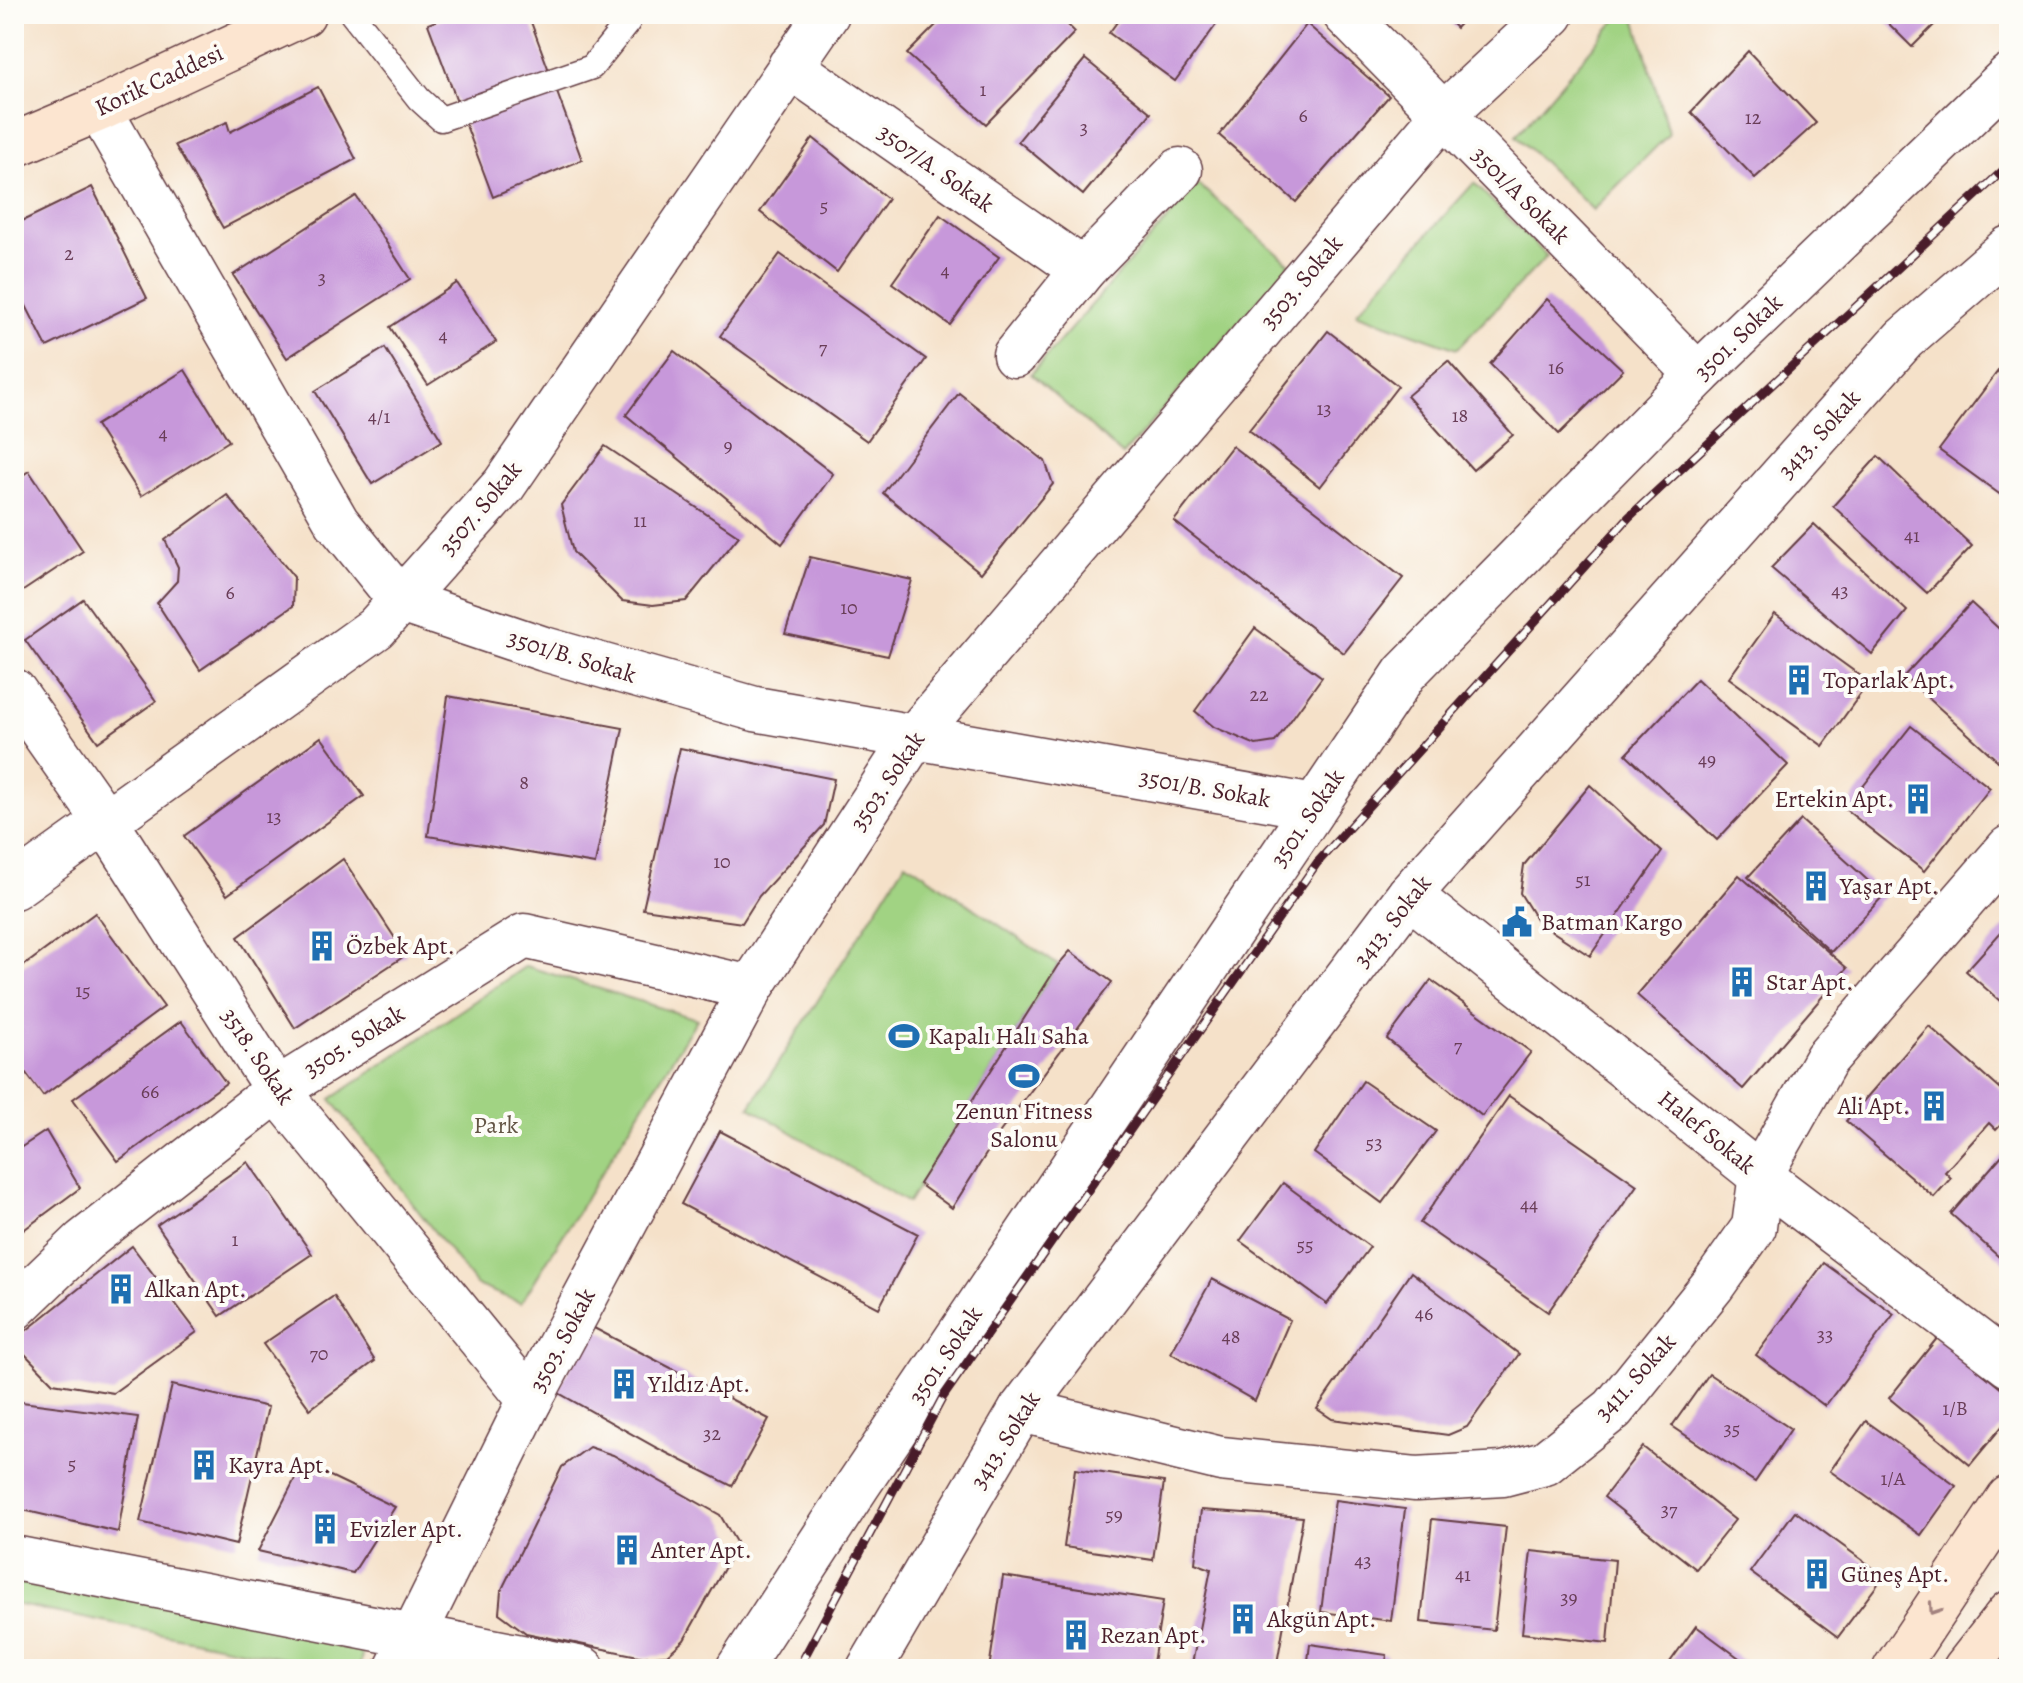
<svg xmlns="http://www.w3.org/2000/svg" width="2023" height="1683" viewBox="0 0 2023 1683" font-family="Alegreya,serif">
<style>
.green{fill:#a1d383;stroke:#767957;stroke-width:2}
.building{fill:#c798da}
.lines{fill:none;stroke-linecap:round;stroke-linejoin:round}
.lane-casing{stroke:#643c43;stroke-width:27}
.street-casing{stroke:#643c43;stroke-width:47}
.secondary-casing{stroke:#643c43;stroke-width:47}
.lane{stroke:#fff;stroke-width:24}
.street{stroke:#fff;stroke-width:44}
.secondary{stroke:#fce5d0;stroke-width:44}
.rail-casing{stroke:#4a1f2b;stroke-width:9}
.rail{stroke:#fdfcf7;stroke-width:6;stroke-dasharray:18;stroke-linecap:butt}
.oneway{stroke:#a3827e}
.labels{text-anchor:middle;stroke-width:8;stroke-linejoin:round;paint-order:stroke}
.number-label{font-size:20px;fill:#693d57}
.street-label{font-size:24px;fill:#4a1f2b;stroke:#fdfcf7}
.poi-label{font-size:24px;fill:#4a1f2b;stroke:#fdfcf7;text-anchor:start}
.park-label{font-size:24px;fill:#645545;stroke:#fdfcf7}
</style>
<rect width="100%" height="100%" fill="#fdfcf7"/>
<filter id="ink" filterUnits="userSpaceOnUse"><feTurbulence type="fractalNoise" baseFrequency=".0125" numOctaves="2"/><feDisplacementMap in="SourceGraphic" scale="16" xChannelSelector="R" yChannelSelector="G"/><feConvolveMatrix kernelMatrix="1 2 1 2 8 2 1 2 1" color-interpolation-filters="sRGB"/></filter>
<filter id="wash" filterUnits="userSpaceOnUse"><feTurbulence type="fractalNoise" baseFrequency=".006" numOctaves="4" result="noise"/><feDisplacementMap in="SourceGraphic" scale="32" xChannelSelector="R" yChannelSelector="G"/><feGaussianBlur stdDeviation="1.8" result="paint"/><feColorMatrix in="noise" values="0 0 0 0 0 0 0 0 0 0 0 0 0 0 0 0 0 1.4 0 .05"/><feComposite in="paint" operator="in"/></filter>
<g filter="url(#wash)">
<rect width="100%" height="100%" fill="#f5e1c9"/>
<g class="green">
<polygon points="1621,14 1634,14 1669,134 1593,210 1516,136"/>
<polygon points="1474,183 1547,256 1457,349 1356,313"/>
<polygon points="1198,184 1290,264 1123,455 1031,374"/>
<polygon points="906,862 1058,965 908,1203 750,1107"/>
<polygon points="526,966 697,1019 521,1303 476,1285 331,1099"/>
<polygon points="14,1574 364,1645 359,1669 336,1669 14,1604"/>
</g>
<g id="blocks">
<g class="building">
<polygon points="453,14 528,14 582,160 493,197 428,24"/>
<polygon points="947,14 1057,14 1075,32 986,124 907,54"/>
<polygon points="1123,14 1224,14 1175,81 1109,33"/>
<polygon points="1442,14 1469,14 1456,28"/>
<polygon points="1879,14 1945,14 1912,47"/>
<polygon points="1307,24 1389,96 1296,202 1219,135"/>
<polygon points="1748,51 1816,123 1755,178 1691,112"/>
<polygon points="1085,59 1151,113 1083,195 1018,141"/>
<polygon points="318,87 356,159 223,228 175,145 227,122 230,132"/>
<polygon points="813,138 888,199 837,272 760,212"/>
<polygon points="92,187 147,298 47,347 14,282 14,225"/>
<polygon points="356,196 410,279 287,358 233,275"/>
<polygon points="940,215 999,257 950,325 892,283"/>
<polygon points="780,254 926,359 867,441 720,336"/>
<polygon points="457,283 496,342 428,385 390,327"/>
<polygon points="1547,299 1623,370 1559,434 1490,364"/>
<polygon points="1328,331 1398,386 1320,487 1249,430"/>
<polygon points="385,348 442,441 372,484 315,391"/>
<polygon points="674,351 833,474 782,544 626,415"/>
<polygon points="1448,361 1513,435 1473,470 1407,396"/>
<polygon points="2001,367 2009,373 2009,501 1939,450"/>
<polygon points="185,370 229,441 141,496 96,425"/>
<polygon points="959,393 1045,461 1053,484 981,573 883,493"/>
<polygon points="605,446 739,536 686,601 653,605 622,601 573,552 561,505"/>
<polygon points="1232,446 1403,578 1344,653 1174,521"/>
<polygon points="1878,456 1972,546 1927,593 1833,506"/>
<polygon points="29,471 83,551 14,597 14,481"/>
<polygon points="227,495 294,577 293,606 200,670 157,603 177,581 178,567 165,540"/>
<polygon points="1814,524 1907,611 1872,654 1771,568"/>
<polygon points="810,557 912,580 888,656 785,634"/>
<polygon points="83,599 156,701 98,742 25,640"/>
<polygon points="1971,603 2009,638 2009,771 1904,676"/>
<polygon points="1775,614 1869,682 1823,746 1729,678"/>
<polygon points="1255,628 1322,677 1275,742 1256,745 1214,727 1195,711"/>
<polygon points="1697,679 1788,765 1717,840 1626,754"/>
<polygon points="448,696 623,728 595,864 428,836"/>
<polygon points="1911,726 1990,788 1924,871 1845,809"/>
<polygon points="321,737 364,796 227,895 184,836"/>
<polygon points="680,748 834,779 824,825 759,896 742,923 643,909"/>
<polygon points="1590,785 1662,852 1590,956 1538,922 1520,893 1524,865"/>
<polygon points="1801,820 1884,895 1831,952 1748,877"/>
<polygon points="343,859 406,955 295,1028 238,937"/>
<polygon points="1739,875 1847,968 1743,1089 1637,995"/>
<polygon points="95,913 164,1007 43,1096 14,1057 14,973"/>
<polygon points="2009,923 2009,1009 1966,971"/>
<polygon points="1070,951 1112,982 1000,1132 952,1208 919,1184 1058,965"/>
<polygon points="1431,980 1531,1052 1482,1116 1387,1039"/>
<polygon points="181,1021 226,1083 118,1161 73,1099"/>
<polygon points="1929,1026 2009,1097 2009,1116 1996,1130 1989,1123 1945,1172 1951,1178 1934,1197 1846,1121"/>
<polygon points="1363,1081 1436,1131 1382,1203 1314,1153"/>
<polygon points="1509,1096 1637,1185 1548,1312 1420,1223"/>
<polygon points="46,1131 80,1188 14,1237 14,1152"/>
<polygon points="720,1131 918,1234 879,1308 681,1204"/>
<polygon points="2009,1147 2009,1266 1951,1214"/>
<polygon points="248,1162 312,1254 220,1316 157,1225"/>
<polygon points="1283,1183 1370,1247 1327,1304 1240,1241"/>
<polygon points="132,1246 197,1332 113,1393 53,1383 21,1350 22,1334"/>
<polygon points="1824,1263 1894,1314 1825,1406 1756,1355"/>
<polygon points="1411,1272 1519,1354 1467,1427 1448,1435 1332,1419 1317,1409"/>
<polygon points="1212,1279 1290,1320 1255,1401 1171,1353"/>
<polygon points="334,1296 375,1361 310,1409 263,1344"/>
<polygon points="592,1327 769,1419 732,1486 657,1448 557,1392"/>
<polygon points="1938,1337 2009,1395 2009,1418 1970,1465 1889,1398"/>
<polygon points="1709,1374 1791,1429 1755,1482 1672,1426"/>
<polygon points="172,1385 268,1407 236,1545 140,1522"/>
<polygon points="14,1401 138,1417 118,1532 14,1508"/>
<polygon points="1866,1421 1956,1486 1921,1535 1830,1471"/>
<polygon points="589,1447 613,1455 720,1515 736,1542 730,1558 684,1640 667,1655 643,1657 526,1633 499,1613 501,1591 562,1467"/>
<polygon points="1643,1447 1735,1520 1696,1569 1604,1497"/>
<polygon points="303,1463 395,1507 353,1573 258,1551"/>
<polygon points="1075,1469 1164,1482 1153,1560 1064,1547"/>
<polygon points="1335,1500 1405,1509 1391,1621 1321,1612"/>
<polygon points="1201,1510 1303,1517 1276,1669 1191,1669 1211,1569 1195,1563"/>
<polygon points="1795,1511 1884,1576 1838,1637 1750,1572"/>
<polygon points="1432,1519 1506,1527 1494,1630 1421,1622"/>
<polygon points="1531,1551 1615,1560 1608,1643 1522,1633"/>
<polygon points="1003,1576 1163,1601 1152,1669 989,1669"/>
<polygon points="1696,1626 1754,1669 1665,1669"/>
<polygon points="1310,1644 1387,1655 1385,1669 1307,1669"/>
</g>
</g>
</g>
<g filter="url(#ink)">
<use href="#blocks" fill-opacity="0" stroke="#643c43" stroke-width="2"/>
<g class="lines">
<g class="lane-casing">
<polyline id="lane" points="352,14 419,99 441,119 592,67 628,22 630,14"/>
</g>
<g class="street-casing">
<g id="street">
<polyline points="1345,14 1698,375"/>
<polyline points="790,66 1083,270"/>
<polyline points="99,109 337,522 401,601 544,649 755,709 1314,807"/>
<polyline points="1015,355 1083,270 1180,170"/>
<polyline points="14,691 106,822 277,1090 530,1400"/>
<polyline points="14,887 376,628 504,485 827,14"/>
<polyline points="1409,895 1781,1192 2009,1365"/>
<polyline points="14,1308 84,1241 277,1090 524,936 751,988"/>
<polyline points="1021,1410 1221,1459 1416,1479 1503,1474 1545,1463 1613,1409 1713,1285 1754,1227 1761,1174 1826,1059 2009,848"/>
<polyline points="14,1558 583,1669"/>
<polyline points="397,1669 530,1400 751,988 915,736 1442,116 1552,14"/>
<polyline points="738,1669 858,1485 1405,673 1698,375 2009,76"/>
<polyline points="869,1669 1021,1410 1409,895 1904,339 2009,248"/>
</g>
</g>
<g class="secondary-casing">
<g id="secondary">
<polyline points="14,145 99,109 303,14"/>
<polyline points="1895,1669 2009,1498"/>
<polyline points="1965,1669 2009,1613"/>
</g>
</g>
<use href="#lane" class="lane"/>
<use href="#street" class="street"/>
<use href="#secondary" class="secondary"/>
<g class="rail-casing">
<polyline id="rail" points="798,1669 943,1397 1317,863 1629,517 2009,165"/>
</g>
<use href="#rail" class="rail"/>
</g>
<defs><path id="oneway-chevron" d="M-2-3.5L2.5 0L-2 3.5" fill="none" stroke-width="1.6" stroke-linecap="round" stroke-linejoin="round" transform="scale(2)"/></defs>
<use class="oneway" href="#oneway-chevron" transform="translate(1934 1609) rotate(124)"/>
</g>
<defs>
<g id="building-bare" transform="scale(2.4)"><path d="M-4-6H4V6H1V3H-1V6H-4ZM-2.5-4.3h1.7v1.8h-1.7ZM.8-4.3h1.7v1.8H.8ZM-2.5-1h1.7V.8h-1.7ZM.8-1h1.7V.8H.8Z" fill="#1f6fb2" stroke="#fdfcf7" stroke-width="2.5" paint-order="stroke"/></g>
<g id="civic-bare" transform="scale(2.4)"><path d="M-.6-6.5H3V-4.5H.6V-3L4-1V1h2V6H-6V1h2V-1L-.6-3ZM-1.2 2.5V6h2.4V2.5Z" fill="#1f6fb2" stroke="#fdfcf7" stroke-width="2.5" paint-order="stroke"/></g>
<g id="stadium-bare" transform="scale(2.4)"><path d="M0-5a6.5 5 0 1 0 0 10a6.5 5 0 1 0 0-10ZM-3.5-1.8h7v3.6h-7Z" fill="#1f6fb2" stroke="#fdfcf7" stroke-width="2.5" paint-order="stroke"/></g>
</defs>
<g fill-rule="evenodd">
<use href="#building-bare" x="1799" y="680"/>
<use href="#building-bare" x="1918" y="799"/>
<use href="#building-bare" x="1816" y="886"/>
<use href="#civic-bare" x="1517" y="922"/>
<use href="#building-bare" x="322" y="946"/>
<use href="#building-bare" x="1742" y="982"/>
<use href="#stadium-bare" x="904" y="1036"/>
<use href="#stadium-bare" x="1024" y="1076"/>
<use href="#building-bare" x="1934" y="1106"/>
<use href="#building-bare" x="121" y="1289"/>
<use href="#building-bare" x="624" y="1384"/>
<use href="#building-bare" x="204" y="1465"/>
<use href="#building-bare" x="325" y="1529"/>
<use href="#building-bare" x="627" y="1550"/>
<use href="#building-bare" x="1817" y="1574"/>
<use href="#building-bare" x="1243" y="1619"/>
<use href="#building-bare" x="1076" y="1635"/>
</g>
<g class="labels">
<g class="number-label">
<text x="983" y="96">1</text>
<text x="1303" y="122">6</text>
<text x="1753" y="124">12</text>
<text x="1084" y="134">3</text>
<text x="824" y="212">5</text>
<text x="69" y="260">2</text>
<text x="945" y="277">4</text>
<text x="322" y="284">3</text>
<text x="443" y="342">4</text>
<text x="823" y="354">7</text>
<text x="1556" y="374">16</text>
<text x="1324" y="415">13</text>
<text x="1460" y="422">18</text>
<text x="379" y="423">4/1</text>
<text x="163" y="440">4</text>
<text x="728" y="452">9</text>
<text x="640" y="527">11</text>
<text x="1912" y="542">41</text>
<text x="1840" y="597">43</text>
<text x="230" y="599">6</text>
<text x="849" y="614">10</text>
<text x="1259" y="701">22</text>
<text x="1707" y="766">49</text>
<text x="524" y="789">8</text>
<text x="274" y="823">13</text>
<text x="722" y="868">10</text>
<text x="1583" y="886">51</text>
<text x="83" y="997">15</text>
<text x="1458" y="1052">7</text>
<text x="150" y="1098">66</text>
<text x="1374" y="1149">53</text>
<text x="1529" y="1211">44</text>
<text x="235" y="1246">1</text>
<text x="1305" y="1251">55</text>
<text x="1424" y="1320">46</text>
<text x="1825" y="1341">33</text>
<text x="1231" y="1343">48</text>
<text x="319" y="1360">70</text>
<text x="1955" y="1415">1/B</text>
<text x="1732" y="1435">35</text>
<text x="712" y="1440">32</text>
<text x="72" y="1470">5</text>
<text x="1893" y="1485">1/A</text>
<text x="1669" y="1516">37</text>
<text x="1114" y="1521">59</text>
<text x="1363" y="1567">43</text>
<text x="1463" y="1581">41</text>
<text x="1569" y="1604">39</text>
</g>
<g class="street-label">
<text transform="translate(159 80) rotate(-25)" y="8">Korik Caddesi</text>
<text transform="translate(936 168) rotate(35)" y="8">3507/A. Sokak</text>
<text transform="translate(1521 195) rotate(45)" y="8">3501/A Sokak</text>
<text transform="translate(1301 282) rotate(-50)" y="8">3503. Sokak</text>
<text transform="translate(1738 337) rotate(-44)" y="8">3501. Sokak</text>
<text transform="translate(1819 434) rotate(-48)" y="8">3413. Sokak</text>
<text transform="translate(480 508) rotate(-50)" y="8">3507. Sokak</text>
<text transform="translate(572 656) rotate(17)" y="8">3501/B. Sokak</text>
<text transform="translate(887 781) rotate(-56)" y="8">3503. Sokak</text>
<text transform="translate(1205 788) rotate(10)" y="8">3501/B. Sokak</text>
<text transform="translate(1307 818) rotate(-56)" y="8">3501. Sokak</text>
<text transform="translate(1392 921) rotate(-52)" y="8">3413. Sokak</text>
<text transform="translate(354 1041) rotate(-32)" y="8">3505. Sokak</text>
<text transform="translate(258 1056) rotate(56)" y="8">3518. Sokak</text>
<text transform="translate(1707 1132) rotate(39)" y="8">Halef Sokak</text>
<text transform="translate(562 1340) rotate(-62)" y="8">3503. Sokak</text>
<text transform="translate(945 1355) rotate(-56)" y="8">3501. Sokak</text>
<text transform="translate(1635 1377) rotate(-48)" y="8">3411. Sokak</text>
<text transform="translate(1005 1440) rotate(-58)" y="8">3413. Sokak</text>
</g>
<g class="poi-label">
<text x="1823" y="688">Toparlak Apt.</text>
<text x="1894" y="807" text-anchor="end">Ertekin Apt.</text>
<text x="1840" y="894">Yaşar Apt.</text>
<text x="1541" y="930">Batman Kargo</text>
<text x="346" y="954">Özbek Apt.</text>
<text x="1766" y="990">Star Apt.</text>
<text x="928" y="1044">Kapalı Halı Saha</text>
<text x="1910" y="1114" text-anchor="end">Ali Apt.</text>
<text x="1024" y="1119" text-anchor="middle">Zenun Fitness<tspan x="1024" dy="28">Salonu</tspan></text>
<text x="145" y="1297">Alkan Apt.</text>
<text x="648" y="1392">Yıldız Apt.</text>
<text x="228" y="1473">Kayra Apt.</text>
<text x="349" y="1537">Evizler Apt.</text>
<text x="651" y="1558">Anter Apt.</text>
<text x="1841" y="1582">Güneş Apt.</text>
<text x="1267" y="1627">Akgün Apt.</text>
<text x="1100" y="1643">Rezan Apt.</text>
</g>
<g class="park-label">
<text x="496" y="1133">Park</text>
</g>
</g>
<rect width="2023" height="1683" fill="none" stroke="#fdfcf7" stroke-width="48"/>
</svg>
